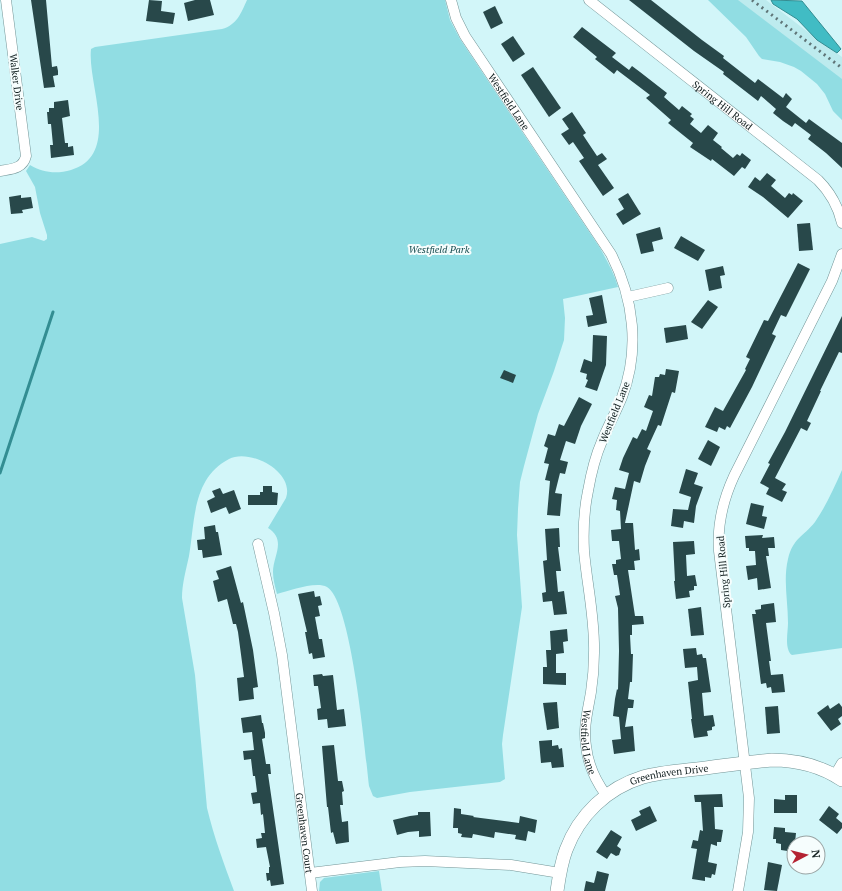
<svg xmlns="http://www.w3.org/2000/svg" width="842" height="891" viewBox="0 0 842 891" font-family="'PT Serif',serif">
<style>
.built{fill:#bdebee}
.green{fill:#91dde3}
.water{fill:#41bcc4;stroke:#338d92}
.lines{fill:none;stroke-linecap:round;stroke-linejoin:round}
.stream{stroke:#338d92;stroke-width:3}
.building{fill:#28484a}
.minor-casing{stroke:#739597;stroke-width:11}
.tertiary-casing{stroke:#739597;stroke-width:14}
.minor{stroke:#fff;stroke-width:10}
.tertiary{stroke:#fff;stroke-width:13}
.rail{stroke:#5f7577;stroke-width:3;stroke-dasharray:2 4;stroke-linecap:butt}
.labels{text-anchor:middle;stroke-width:4;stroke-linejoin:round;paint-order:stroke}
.street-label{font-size:10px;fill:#111e1f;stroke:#f6fdfd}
.park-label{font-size:10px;font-style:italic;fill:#194e51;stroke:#f6fdfd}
</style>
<rect width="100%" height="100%" fill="#d2f6f9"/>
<polygon class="built" points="737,0 766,0 804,29 842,57 842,80"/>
<g class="green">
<path d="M247,0H445L450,20L460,39L600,248C607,261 614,273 618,287L563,299L565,318L564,340L554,371L538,414L524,466L520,482L518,509L517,535L522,607L503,735L502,744L505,779L500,782L410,792L377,798L373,796L369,786C365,752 352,602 327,587C315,581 290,591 277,594C275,587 273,579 273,572C273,556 287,540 268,528L286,498C295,472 250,448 229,459C192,478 195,522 189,556C186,570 182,584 182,598L195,675L207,808C214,837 224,864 234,891H0V244L32,237L44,241L47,239V235L40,213L35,187L26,171L30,165C43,173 57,174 71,170C122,155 87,84 91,49L95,47L222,29C237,25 241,13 247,0Z"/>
<polygon points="708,0 738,0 842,79 842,120 833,111 825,94 817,84 801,71 794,67 780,62 762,59 759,56 746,37"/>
<path d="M842,470V648L792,655C784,649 788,632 788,623C788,601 783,580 788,559C793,538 803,537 815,522C826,506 834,488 842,470Z"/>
<polygon points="379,871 382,891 319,891 320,882 324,878"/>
</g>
<polygon class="water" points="771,0 802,1 841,49 837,53 817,40 797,19 773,4"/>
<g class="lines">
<polyline class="stream" points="0,473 53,312"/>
</g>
<g class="building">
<polygon points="31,0 46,0 52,67 57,66 58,71 58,75 53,76 55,87 44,88"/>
<polygon points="149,0 162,1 161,11 175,13 173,24 146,21"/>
<polygon points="195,0 210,0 214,15 188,21 184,3"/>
<polygon points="629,0 651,0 702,40 724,56 723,58 755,83 758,79 783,98 786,93 792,99 786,107 806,123 809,119 842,143 842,168 826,153 808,139 811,135 795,123 792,127 783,121 773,113 776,109 761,96 758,101 723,74 724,72 694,51"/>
<polygon points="495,6 503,23 491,29 483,12"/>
<polygon points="582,27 616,53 612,57 629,70 632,66 640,72 667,93 664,97 679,110 682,106 692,114 690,116 694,119 690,124 701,133 708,125 718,133 713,140 722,147 721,148 733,158 737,154 740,156 742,153 751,160 745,169 742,167 734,176 712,159 711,161 690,147 693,143 668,123 671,120 646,98 650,95 617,70 614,74 595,59 597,57 573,37"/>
<polygon points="513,36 525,54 513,62 501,44"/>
<polygon points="533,67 561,108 549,117 521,75"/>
<polygon points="68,100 70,116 62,118 65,143 68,143 68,147 73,146 74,155 51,158 50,145 53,145 51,124 48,124 47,112 49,112 49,108 54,108 54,102"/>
<polygon points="572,112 586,133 583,135 597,156 602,153 607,159 598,165 614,188 603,196 579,161 584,158 573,142 569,145 561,134 569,129 562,119"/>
<polygon points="767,173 776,180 771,186 785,198 789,193 792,195 793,193 803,201 788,218 763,197 748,187 755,177 760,181"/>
<polygon points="628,193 641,214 623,225 616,214 624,209 618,199"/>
<polygon points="21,195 21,198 31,197 33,208 22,210 23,213 11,214 9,197"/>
<polygon points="810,223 813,250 799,251 797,224"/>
<polygon points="660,227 663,239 652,242 654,251 641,254 636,234"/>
<polygon points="681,236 705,250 698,261 674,248"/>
<polygon points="798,263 810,269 786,317 781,315 772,334 776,336 752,387 730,428 727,426 725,430 719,427 717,432 705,427 715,407 723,411 746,370 745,369 750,359 746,357 764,320 768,321"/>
<polygon points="723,266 725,275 720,276 722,288 709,291 705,270"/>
<polygon points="602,295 607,323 588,327 586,316 593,315 589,298"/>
<polygon points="708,300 718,307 702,329 691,322"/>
<polygon points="842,316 842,353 839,352 820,391 821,391 807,421 811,423 807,431 801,428 775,478 786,484 782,490 787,492 782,502 766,494 769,488 760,483 770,464 768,463 785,432"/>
<polygon points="686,325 688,339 666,343 664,328"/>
<polygon points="593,335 607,336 606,365 597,391 585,387 588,380 586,379 587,374 580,372 584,359 592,362"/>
<polygon points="666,369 679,371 675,393 672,392 661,426 658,425 647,449 651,451 645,466 640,483 634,481 625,523 633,523 635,550 639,549 640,560 634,561 635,570 628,570 635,616 643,616 644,624 632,625 632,635 630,635 631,654 633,654 632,682 630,682 628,699 634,700 633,708 628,708 625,727 633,726 635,751 614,754 612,740 621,739 619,717 613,716 615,699 617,689 618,690 619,651 618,608 615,596 620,595 617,575 614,575 612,564 616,564 616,560 621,559 619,541 612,541 611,530 621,529 620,511 616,510 617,500 612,499 615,487 625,489 629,473 619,470 623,458 633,437 637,439 642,429 646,431 653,411 644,407 649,395 652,396 655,377 659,377 660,374 665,375"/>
<polygon points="504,370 516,375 513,383 500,378"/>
<polygon points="579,397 592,404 581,426 575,444 566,441 560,460 568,462 565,474 560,473 555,493 562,494 560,516 547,515 550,481 545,480 549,464 544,463 548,448 544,446 548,434 555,436 559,424 564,426"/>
<polygon points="708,440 720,447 711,466 698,459"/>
<polygon points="686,469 698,473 694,484 703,487 696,506 694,523 684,521 683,528 671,526 673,509 688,510 691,497 679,493"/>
<polygon points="263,486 272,486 272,492 278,493 277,505 248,505 248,495 260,495 260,492 263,492"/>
<polygon points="220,488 223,494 234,490 241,509 229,514 226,507 211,513 207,501 215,497 212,491"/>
<polygon points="751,503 764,506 762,516 767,517 764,529 746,524"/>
<polygon points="215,525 216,532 218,532 222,555 203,558 202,550 198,550 197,540 205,539 204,527"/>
<polygon points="559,528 560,547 558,547 561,571 556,571 558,592 564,591 567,614 554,615 552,601 543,602 542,593 546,592 543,561 547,560 545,529"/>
<polygon points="763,535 762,538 774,537 775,548 768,548 769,556 766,556 771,588 758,590 757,578 748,580 746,566 756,565 755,551 749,551 749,548 746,548 745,536"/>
<polygon points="694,541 695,554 686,555 687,576 695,575 697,586 694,586 694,590 689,591 690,597 676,599 674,581 675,581 673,542"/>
<polygon points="231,566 241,603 243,602 253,650 258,687 253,688 254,699 239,701 237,678 244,677 238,632 236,624 233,624 227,599 218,602 213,581 219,579 216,571"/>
<polygon points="314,591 315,597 320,596 322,605 318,606 320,616 315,617 319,639 322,639 325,657 313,659 312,653 309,654 305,632 307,632 298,594"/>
<polygon points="774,603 776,622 766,623 771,661 769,661 771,675 783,674 785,692 772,693 771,687 767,688 766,683 761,684 752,614 756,614 755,610 761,609 761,605"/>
<polygon points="701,607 704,635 691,636 688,609"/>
<polygon points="567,629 568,641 563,642 564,653 556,654 556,673 566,673 566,685 543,684 543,667 547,667 546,650 551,650 550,631"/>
<polygon points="696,648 697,655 702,654 703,658 706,658 711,692 702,693 704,716 713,715 715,726 712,727 712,730 707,731 708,736 694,738 691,719 692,719 688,682 698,680 697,667 685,668 683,649"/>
<polygon points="322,674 323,676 333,675 337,710 344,709 346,726 328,728 327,719 318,720 317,709 321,708 318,686 314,686 313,675"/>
<polygon points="557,702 559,728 547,730 543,703"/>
<polygon points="839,703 842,707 842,716 838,719 841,724 831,731 817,713 828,705 830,709"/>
<polygon points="778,706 780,733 767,734 765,707"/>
<polygon points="261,715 262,723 263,723 265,733 265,738 262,739 266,764 270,764 271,774 268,774 284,884 271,886 270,880 267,881 266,873 269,873 269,867 270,867 266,847 257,848 256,839 262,838 261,833 265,833 263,814 261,815 260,803 253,804 251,793 257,792 255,776 253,776 251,759 244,760 243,751 254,750 252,732 243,733 241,718"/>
<polygon points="552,740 552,746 558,745 559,749 562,748 564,767 552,768 551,762 541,763 539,741"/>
<polygon points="334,745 338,781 342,781 344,791 342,792 343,805 340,805 342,822 348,821 349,842 336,844 333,832 331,833 328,807 327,807 322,746"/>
<polygon points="722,794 723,807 714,807 715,829 723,830 721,842 717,842 717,846 711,844 708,862 717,864 715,875 712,874 711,878 705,877 705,881 692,879 697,849 691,848 693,840 698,841 700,830 703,831 701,802 695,802 694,795"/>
<polygon points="785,795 797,795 797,813 774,813 774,799 785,800"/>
<polygon points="650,806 657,821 636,831 631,820 641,815 639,811"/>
<polygon points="829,806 839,814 836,818 842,823 842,828 837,834 819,820"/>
<polygon points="454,808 461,809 461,814 474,816 473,817 519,823 520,816 537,820 535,833 528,831 526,841 515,839 516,835 495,832 494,838 473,834 472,838 461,837 462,834 458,833 458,828 453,828"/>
<polygon points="418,812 430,812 431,836 419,837 419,831 408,832 397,835 393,820 410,816 418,815"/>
<polygon points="774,827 785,828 785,832 796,833 794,852 781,850 781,844 776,843 776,839 773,839"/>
<polygon points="611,830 622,837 617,846 621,849 619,855 616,856 611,853 607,859 596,852"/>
<polygon points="768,862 782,865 777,891 764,890"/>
<polygon points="597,871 609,874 605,891 584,891 586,881 594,883"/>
</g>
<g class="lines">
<g class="minor-casing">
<g id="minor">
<path id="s1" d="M451,0L456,18L465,36L611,254C634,299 640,350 622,397C616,412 608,426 602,441C595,457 591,474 588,491C584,510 583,531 584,551C587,585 595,618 594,653C594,666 593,679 591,692C588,710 583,727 586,746C588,765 595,780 606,795"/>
<path id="s2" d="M589,0L818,180C830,192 838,206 842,223"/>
<path d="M0,171C11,169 23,169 26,156L6,0"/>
<polyline points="628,297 668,288"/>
<path id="s3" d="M258,544L274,613L282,655L312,891"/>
<polyline points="835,775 842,763"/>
<polyline points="310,873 400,862 425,861 511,865 560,873"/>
<path d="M738,891L748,832L749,798L719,551C717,525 723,500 734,476L832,281L842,254"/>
</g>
</g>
<g class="tertiary-casing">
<g id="tertiary">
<path id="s4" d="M557,891C559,877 561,863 566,850C579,815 607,788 643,777C660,772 679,771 697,769C722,766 747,762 772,760C797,760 821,766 842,780"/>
</g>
</g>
<use href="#minor" class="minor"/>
<use href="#tertiary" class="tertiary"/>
<polyline class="rail" points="752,0 842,68"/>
</g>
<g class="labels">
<g class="street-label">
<text transform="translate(17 82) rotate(83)" y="4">Walker Drive</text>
<text dy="4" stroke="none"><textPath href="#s1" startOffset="118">Westfield Lane</textPath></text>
<text dy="4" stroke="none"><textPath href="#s2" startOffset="170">Spring Hill Road</textPath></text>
<text transform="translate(614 412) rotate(-68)" y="4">Westfield Lane</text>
<text transform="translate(723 572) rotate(-95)" y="4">Spring Hill Road</text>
<text dy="4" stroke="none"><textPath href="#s1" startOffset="802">Westfield Lane</textPath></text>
<text dy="4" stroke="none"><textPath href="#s4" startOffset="178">Greenhaven Drive</textPath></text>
<text dy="4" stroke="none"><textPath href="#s3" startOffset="293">Greenhaven Court</textPath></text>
</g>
<g class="park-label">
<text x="439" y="253">Westfield Park</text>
</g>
</g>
<g transform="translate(806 855) rotate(83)"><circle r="19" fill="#f6fdfd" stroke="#9aa4a4"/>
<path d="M0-3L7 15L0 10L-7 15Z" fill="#b42232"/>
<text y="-6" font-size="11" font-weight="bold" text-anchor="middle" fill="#111e1f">N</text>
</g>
</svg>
